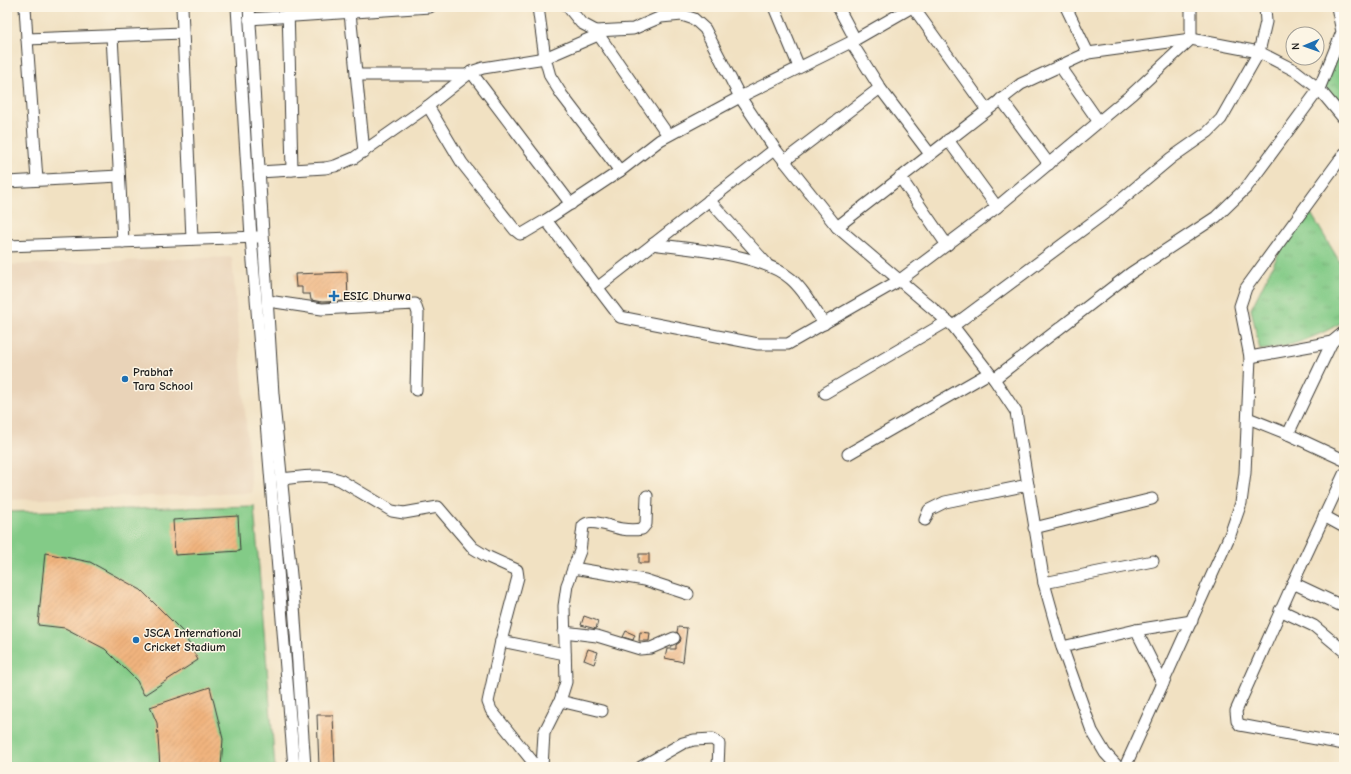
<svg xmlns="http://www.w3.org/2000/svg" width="1351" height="774" viewBox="0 0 1351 774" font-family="'Comic Neue',sans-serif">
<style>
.built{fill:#e9d3b8}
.grass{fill:url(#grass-tufts);stroke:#507452}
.park{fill:url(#park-crowns);stroke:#507452}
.pitch{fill:#83cb87;stroke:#507452}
.building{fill:url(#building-hatch)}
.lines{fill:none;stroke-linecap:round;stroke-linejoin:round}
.street-casing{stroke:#3c3a35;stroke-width:13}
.street{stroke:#fff;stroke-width:11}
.poi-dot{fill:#1f6fb2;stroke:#fcf5e5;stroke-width:1.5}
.labels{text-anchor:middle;stroke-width:3;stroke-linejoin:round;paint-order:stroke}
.poi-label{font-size:12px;font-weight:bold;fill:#1c1c1c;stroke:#fcf5e5;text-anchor:start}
</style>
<defs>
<pattern id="grass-tufts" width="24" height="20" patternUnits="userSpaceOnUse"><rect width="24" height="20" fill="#83cb87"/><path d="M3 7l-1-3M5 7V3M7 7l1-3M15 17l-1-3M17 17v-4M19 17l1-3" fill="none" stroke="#71ae74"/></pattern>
<pattern id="park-crowns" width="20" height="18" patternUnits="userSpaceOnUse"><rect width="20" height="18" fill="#83cb87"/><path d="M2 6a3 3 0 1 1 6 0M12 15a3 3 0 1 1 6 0" fill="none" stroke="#71ae74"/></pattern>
<pattern id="building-hatch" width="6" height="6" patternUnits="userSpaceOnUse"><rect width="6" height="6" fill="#f1b47e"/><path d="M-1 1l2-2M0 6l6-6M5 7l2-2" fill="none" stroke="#ce9a6c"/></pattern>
</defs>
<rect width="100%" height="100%" fill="#fcf5e5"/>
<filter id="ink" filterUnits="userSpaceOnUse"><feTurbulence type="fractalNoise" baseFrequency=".025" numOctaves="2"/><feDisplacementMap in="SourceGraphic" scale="8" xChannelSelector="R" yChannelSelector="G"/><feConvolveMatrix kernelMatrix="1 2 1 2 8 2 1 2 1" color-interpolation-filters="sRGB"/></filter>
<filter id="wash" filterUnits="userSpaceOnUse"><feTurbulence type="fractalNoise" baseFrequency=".012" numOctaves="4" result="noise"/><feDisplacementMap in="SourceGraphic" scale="16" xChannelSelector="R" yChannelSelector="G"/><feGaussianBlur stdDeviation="0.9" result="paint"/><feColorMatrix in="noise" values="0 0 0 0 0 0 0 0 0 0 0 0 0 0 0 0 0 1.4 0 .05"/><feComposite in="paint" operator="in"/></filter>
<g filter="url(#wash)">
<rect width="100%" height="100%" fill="#f1e1c2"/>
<polygon class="built" points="232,257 252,493 7,500 7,265"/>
<path class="grass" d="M1309,210L1344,269V321C1319,336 1290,348 1260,350L1251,309L1283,245Z"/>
<polygon class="park" points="1344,31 1344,113 1321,92"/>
<polygon class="pitch" points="254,506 275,767 7,767 7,512"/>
<g id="blocks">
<g class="building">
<polygon points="347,272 348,301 322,302 311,300 310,294 302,294 302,287 296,287 295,274"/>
<polygon points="238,516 240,551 175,555 173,520"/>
<polygon points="45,553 90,562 141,590 182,631 198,660 144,695 137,681 105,649 65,628 38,625"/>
<rect x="639" y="554" width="10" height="9"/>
<polygon points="584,616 598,621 596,629 581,625"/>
<polygon points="678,627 687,628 683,662 665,658 667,649 676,649 676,645 680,642 681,638 677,632"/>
<polygon points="626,631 635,635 633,640 623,637"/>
<polygon points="640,632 650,633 649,641 639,641"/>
<polygon points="588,649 598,652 594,664 584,660"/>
<polygon points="210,687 223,739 221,767 160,767 157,723 150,707"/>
<polygon points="317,715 333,715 335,767 319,767"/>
</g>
</g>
</g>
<g filter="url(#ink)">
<use href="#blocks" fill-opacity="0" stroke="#3c3a35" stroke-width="1"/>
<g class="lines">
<g class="street-casing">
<g id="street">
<polyline points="25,7 27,39 183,33"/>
<polyline points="182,7 192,239"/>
<polyline points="237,7 251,237 294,767"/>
<polyline points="249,7 273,394 294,605 305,767"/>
<polyline points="288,7 292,170"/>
<polyline points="538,7 545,58 550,76 562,95 620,171"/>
<polyline points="568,7 581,23 596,31 633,29 661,17 682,15 694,19 705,29 740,97 775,149 837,227 953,326 994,379 1016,412 1044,583 1062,647 1092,731 1105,753 1118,767"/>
<polyline points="774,7 799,67"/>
<polyline points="838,7 855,39"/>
<polyline points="912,7 851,42 740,97 660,140 620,171 546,220 620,317 758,344 788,344 900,280 997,207 1132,94 1191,39 1191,7"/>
<polyline points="913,7 987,110"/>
<polyline points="1066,7 1088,53"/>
<polyline points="350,13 364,152"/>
<polyline points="249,19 430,7"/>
<polyline points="596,31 668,135"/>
<polyline points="112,36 123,242"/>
<polyline points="27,39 37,180"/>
<polyline points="851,42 880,88 930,154"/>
<polyline points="1060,66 1099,122"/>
<polyline points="471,72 571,204"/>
<polyline points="356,75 466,75"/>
<polyline points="1001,99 1049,164"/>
<polyline points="428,106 462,163 515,230 520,234 524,233 546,220"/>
<polyline points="948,140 997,207"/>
<polyline points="784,161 880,88"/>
<polyline points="259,172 325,168 335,166 354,158 428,106 471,72 483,68 545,58 598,35"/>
<polyline points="900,177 947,245"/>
<polyline points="7,182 119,176"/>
<polyline points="709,200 766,263"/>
<polyline points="837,227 1021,84 1088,53 1191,39 1259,52 1296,71 1319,89 1344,119"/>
<path d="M653,244C692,250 761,253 791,279C805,291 814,309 824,324"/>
<polyline points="7,246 258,237"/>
<polyline points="597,288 775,149"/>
<polyline points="268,301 322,309 415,304 418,313 416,390"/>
<polyline points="953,326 1109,210 1171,158 1208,132 1221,119 1259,52 1266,22 1265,7"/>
<polyline points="1250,357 1332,342"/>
<polyline points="994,379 1131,273 1216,217 1246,188 1319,89 1342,32 1337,7"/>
<polyline points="825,393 948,321"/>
<polyline points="1248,418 1288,434 1344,460"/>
<polyline points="1288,434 1332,342 1344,332"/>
<polyline points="848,454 989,373"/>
<polyline points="1344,474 1293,583 1236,711 1237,721 1240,725 1344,744"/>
<path d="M282,479C301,477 321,473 340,480L392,511L404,513L438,507L473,548L486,556L517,570L518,577L501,641L488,702L491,710L537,767"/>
<polyline points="1324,516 1344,527"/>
<polyline points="925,520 929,510 945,502 1028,485"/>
<polyline points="1034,528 1152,499"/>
<polyline points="573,568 645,580 688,594"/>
<polyline points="1044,583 1153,561"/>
<polyline points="1293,583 1344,607"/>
<polyline points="1280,610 1314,626 1344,651"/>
<polyline points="1136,630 1163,684"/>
<polyline points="564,632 597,636 640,649 651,648 674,638"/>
<polyline points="501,641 565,654"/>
<polyline points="1062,647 1136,630 1192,621"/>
<polyline points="560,701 602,711"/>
<path d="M542,767L544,733L560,701L566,682L564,606L567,585L580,551L583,526C590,517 613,528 622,529C628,530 636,530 642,529L646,524L647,496"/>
<polyline points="641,767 683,743 694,740 713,739 719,744 718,767"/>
<polyline points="1125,767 1230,535 1241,503 1245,473 1250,357 1240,306 1246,288 1344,154"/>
</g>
</g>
<use href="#street" class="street"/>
</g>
</g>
<g class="poi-dot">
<path d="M332 290h4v4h4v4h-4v4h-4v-4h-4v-4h4z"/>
<circle cx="125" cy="379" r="4"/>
<circle cx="136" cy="640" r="4"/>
</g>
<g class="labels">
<g class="poi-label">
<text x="343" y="300">ESIC Dhurwa</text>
<text x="133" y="376">Prabhat<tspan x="133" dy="14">Tara School</tspan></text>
<text x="144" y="637">JSCA International<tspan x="144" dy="14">Cricket Stadium</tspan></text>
</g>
</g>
<rect width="1351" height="774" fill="none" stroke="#fcf5e5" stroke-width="24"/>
<g transform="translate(1305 46) rotate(268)"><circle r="19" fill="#fcf5e5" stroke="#a29e95"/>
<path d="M0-3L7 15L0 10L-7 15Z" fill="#1f6fb2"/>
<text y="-6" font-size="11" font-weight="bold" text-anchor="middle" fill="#1c1c1c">N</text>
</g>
</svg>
